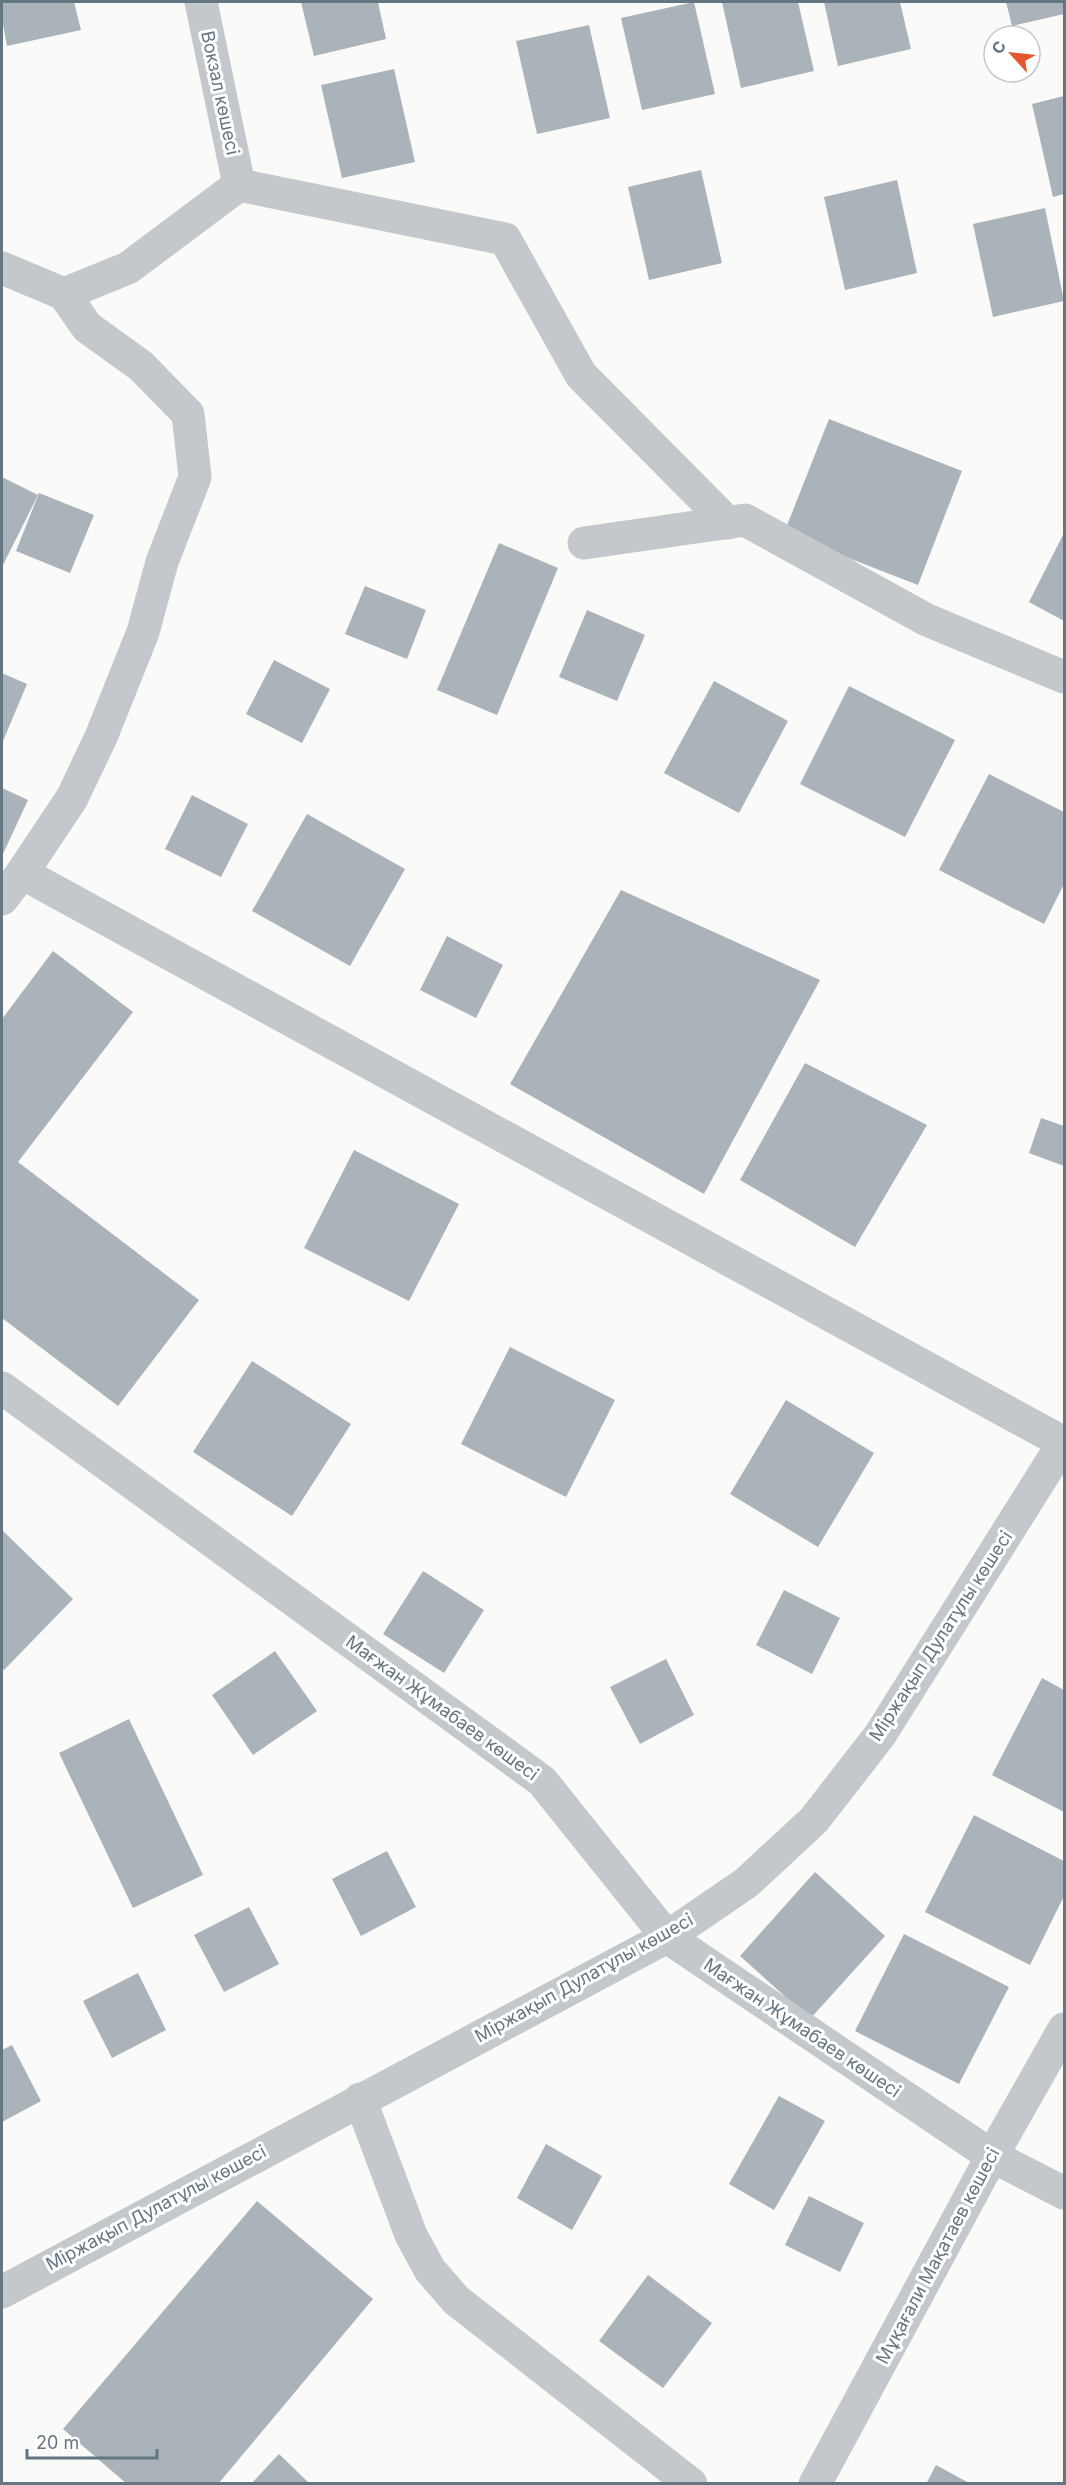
<svg xmlns="http://www.w3.org/2000/svg" width="1066" height="2485" viewBox="0 0 1066 2485" font-family="Inter,sans-serif">
<style>
.building{fill:#aab3b9}
.lines{fill:none;stroke-linecap:round;stroke-linejoin:round}
.minor{stroke:#c3c8cc;stroke-width:33}
.labels{text-anchor:middle;stroke-width:6;stroke-linejoin:round;paint-order:stroke}
.street-label{font-size:18px;fill:#657683;stroke:#fff}
</style>
<rect width="100%" height="100%" fill="#fafaf8"/>
<g class="building">
<polygon points="2,2 74,2 81,30 7,46 2,19"/>
<polygon points="301,2 378,2 386,39 314,56"/>
<polygon points="694,2 715,94 642,110 621,18"/>
<polygon points="722,2 798,2 814,71 741,88"/>
<polygon points="824,2 900,2 911,49 838,66"/>
<polygon points="1006,2 1064,2 1064,14 1012,26"/>
<polygon points="589,25 610,118 537,134 516,41"/>
<polygon points="394,69 415,162 342,178 321,85"/>
<polygon points="1064,96 1064,194 1053,197 1032,104"/>
<polygon points="701,170 722,263 649,280 628,187"/>
<polygon points="897,180 917,273 845,290 824,197"/>
<polygon points="1045,208 1064,301 993,317 973,224"/>
<polygon points="829,419 962,471 918,585 784,533"/>
<polygon points="2,477 38,495 2,567"/>
<polygon points="39,493 94,515 70,573 16,551"/>
<polygon points="1064,533 1064,621 1029,602"/>
<polygon points="499,543 558,568 497,715 437,690"/>
<polygon points="365,586 426,610 407,659 345,634"/>
<polygon points="587,610 645,635 617,701 559,677"/>
<polygon points="274,660 330,689 302,743 246,714"/>
<polygon points="2,673 27,684 3,741 2,741"/>
<polygon points="714,681 788,721 739,813 664,773"/>
<polygon points="849,686 955,740 905,837 800,784"/>
<polygon points="989,774 1064,812 1064,884 1044,924 939,870"/>
<polygon points="2,788 28,800 3,854 2,854"/>
<polygon points="192,795 248,824 221,877 165,849"/>
<polygon points="307,814 405,869 350,966 252,911"/>
<polygon points="621,890 820,980 704,1194 510,1084"/>
<polygon points="447,936 503,965 476,1018 420,990"/>
<polygon points="53,951 133,1012 18,1162 199,1300 118,1406 2,1318 2,1019"/>
<polygon points="805,1063 927,1125 855,1247 740,1180"/>
<polygon points="1041,1118 1064,1126 1064,1166 1029,1153"/>
<polygon points="354,1150 459,1204 409,1301 304,1248"/>
<polygon points="510,1347 615,1400 566,1497 461,1444"/>
<polygon points="252,1361 351,1424 292,1516 193,1452"/>
<polygon points="786,1400 874,1453 818,1547 730,1494"/>
<polygon points="2,1530 73,1599 4,1670 2,1668"/>
<polygon points="423,1571 484,1610 444,1673 383,1634"/>
<polygon points="784,1590 840,1618 812,1674 756,1645"/>
<polygon points="275,1651 317,1711 253,1755 212,1695"/>
<polygon points="666,1659 694,1715 640,1744 610,1687"/>
<polygon points="1042,1678 1064,1690 1064,1812 992,1775"/>
<polygon points="129,1719 203,1875 133,1908 59,1753"/>
<polygon points="974,1815 1064,1861 1064,1896 1030,1965 925,1912"/>
<polygon points="387,1851 416,1907 361,1936 332,1879"/>
<polygon points="815,1872 885,1936 810,2019 740,1956"/>
<polygon points="249,1907 279,1964 224,1992 194,1935"/>
<polygon points="904,1934 1009,1987 959,2084 855,2031"/>
<polygon points="138,1973 166,2030 112,2058 83,2001"/>
<polygon points="12,2045 41,2101 2,2122 2,2050"/>
<polygon points="779,2096 825,2121 774,2210 729,2184"/>
<polygon points="546,2144 602,2176 572,2230 517,2198"/>
<polygon points="809,2196 864,2223 840,2272 785,2245"/>
<polygon points="257,2201 373,2299 218,2484 127,2484 63,2429"/>
<polygon points="648,2275 712,2323 663,2388 599,2341"/>
<polygon points="279,2454 310,2484 251,2484"/>
<polygon points="936,2465 971,2484 926,2484"/>
</g>
<g class="lines">
<g class="minor">
<polyline points="201,2 239,185"/>
<polyline points="2,268 64,294 128,268 239,185 505,239 581,375 728,523"/>
<polyline points="584,543 745,520 927,620 1064,677"/>
<polyline points="22,873 72,798 101,737 143,632 162,562 195,477 188,414 141,366 87,327 64,294"/>
<polyline points="2,899 22,873 1064,1443"/>
<polyline points="2,1388 542,1781 667,1937 992,2156 1064,2193"/>
<polyline points="360,2099 411,2235 430,2270 456,2300 691,2484"/>
<polyline points="2,2292 667,1937 746,1883 814,1820 880,1735 1064,1442"/>
<polyline points="815,2484 992,2156 1064,2029"/>
</g>
</g>
<g class="labels">
<g class="street-label">
<text transform="translate(220 93) rotate(78)" y="6">Вокзал көшесі</text>
<text transform="translate(941 1636) rotate(-57)" y="6">Міржақып Дулатұлы көшесі</text>
<text transform="translate(442 1708) rotate(36)" y="6">Мағжан Жұмабаев көшесі</text>
<text transform="translate(584 1978) rotate(-29)" y="6">Міржақып Дулатұлы көшесі</text>
<text transform="translate(802 2028) rotate(34)" y="6">Мағжан Жұмабаев көшесі</text>
<text transform="translate(156 2208) rotate(-28)" y="6">Міржақып Дулатұлы көшесі</text>
<text transform="translate(938 2256) rotate(-62)" y="6">Мұқағали Мақатаев көшесі</text>
</g>
</g>
<rect width="1066" height="2485" fill="none" stroke="#657683" stroke-width="6"/>
<g transform="translate(1012 54) rotate(297)"><circle r="28" fill="#ffffff" stroke="#c1c8cd" stroke-width="1.5"/>
<path d="M0-4.5L10 22L0 15L-10 22Z" fill="#e4572e"/>
<text y="-9" font-size="16" font-weight="bold" text-anchor="middle" fill="#657683">С</text>
</g>
<path d="M27 2449v9h130v-9" fill="none" stroke="#657683" stroke-width="3"/>
<text x="36" y="2449" font-size="18" fill="#657683" stroke="#ffffff" stroke-width="4.5" paint-order="stroke">20 m</text>
</svg>
